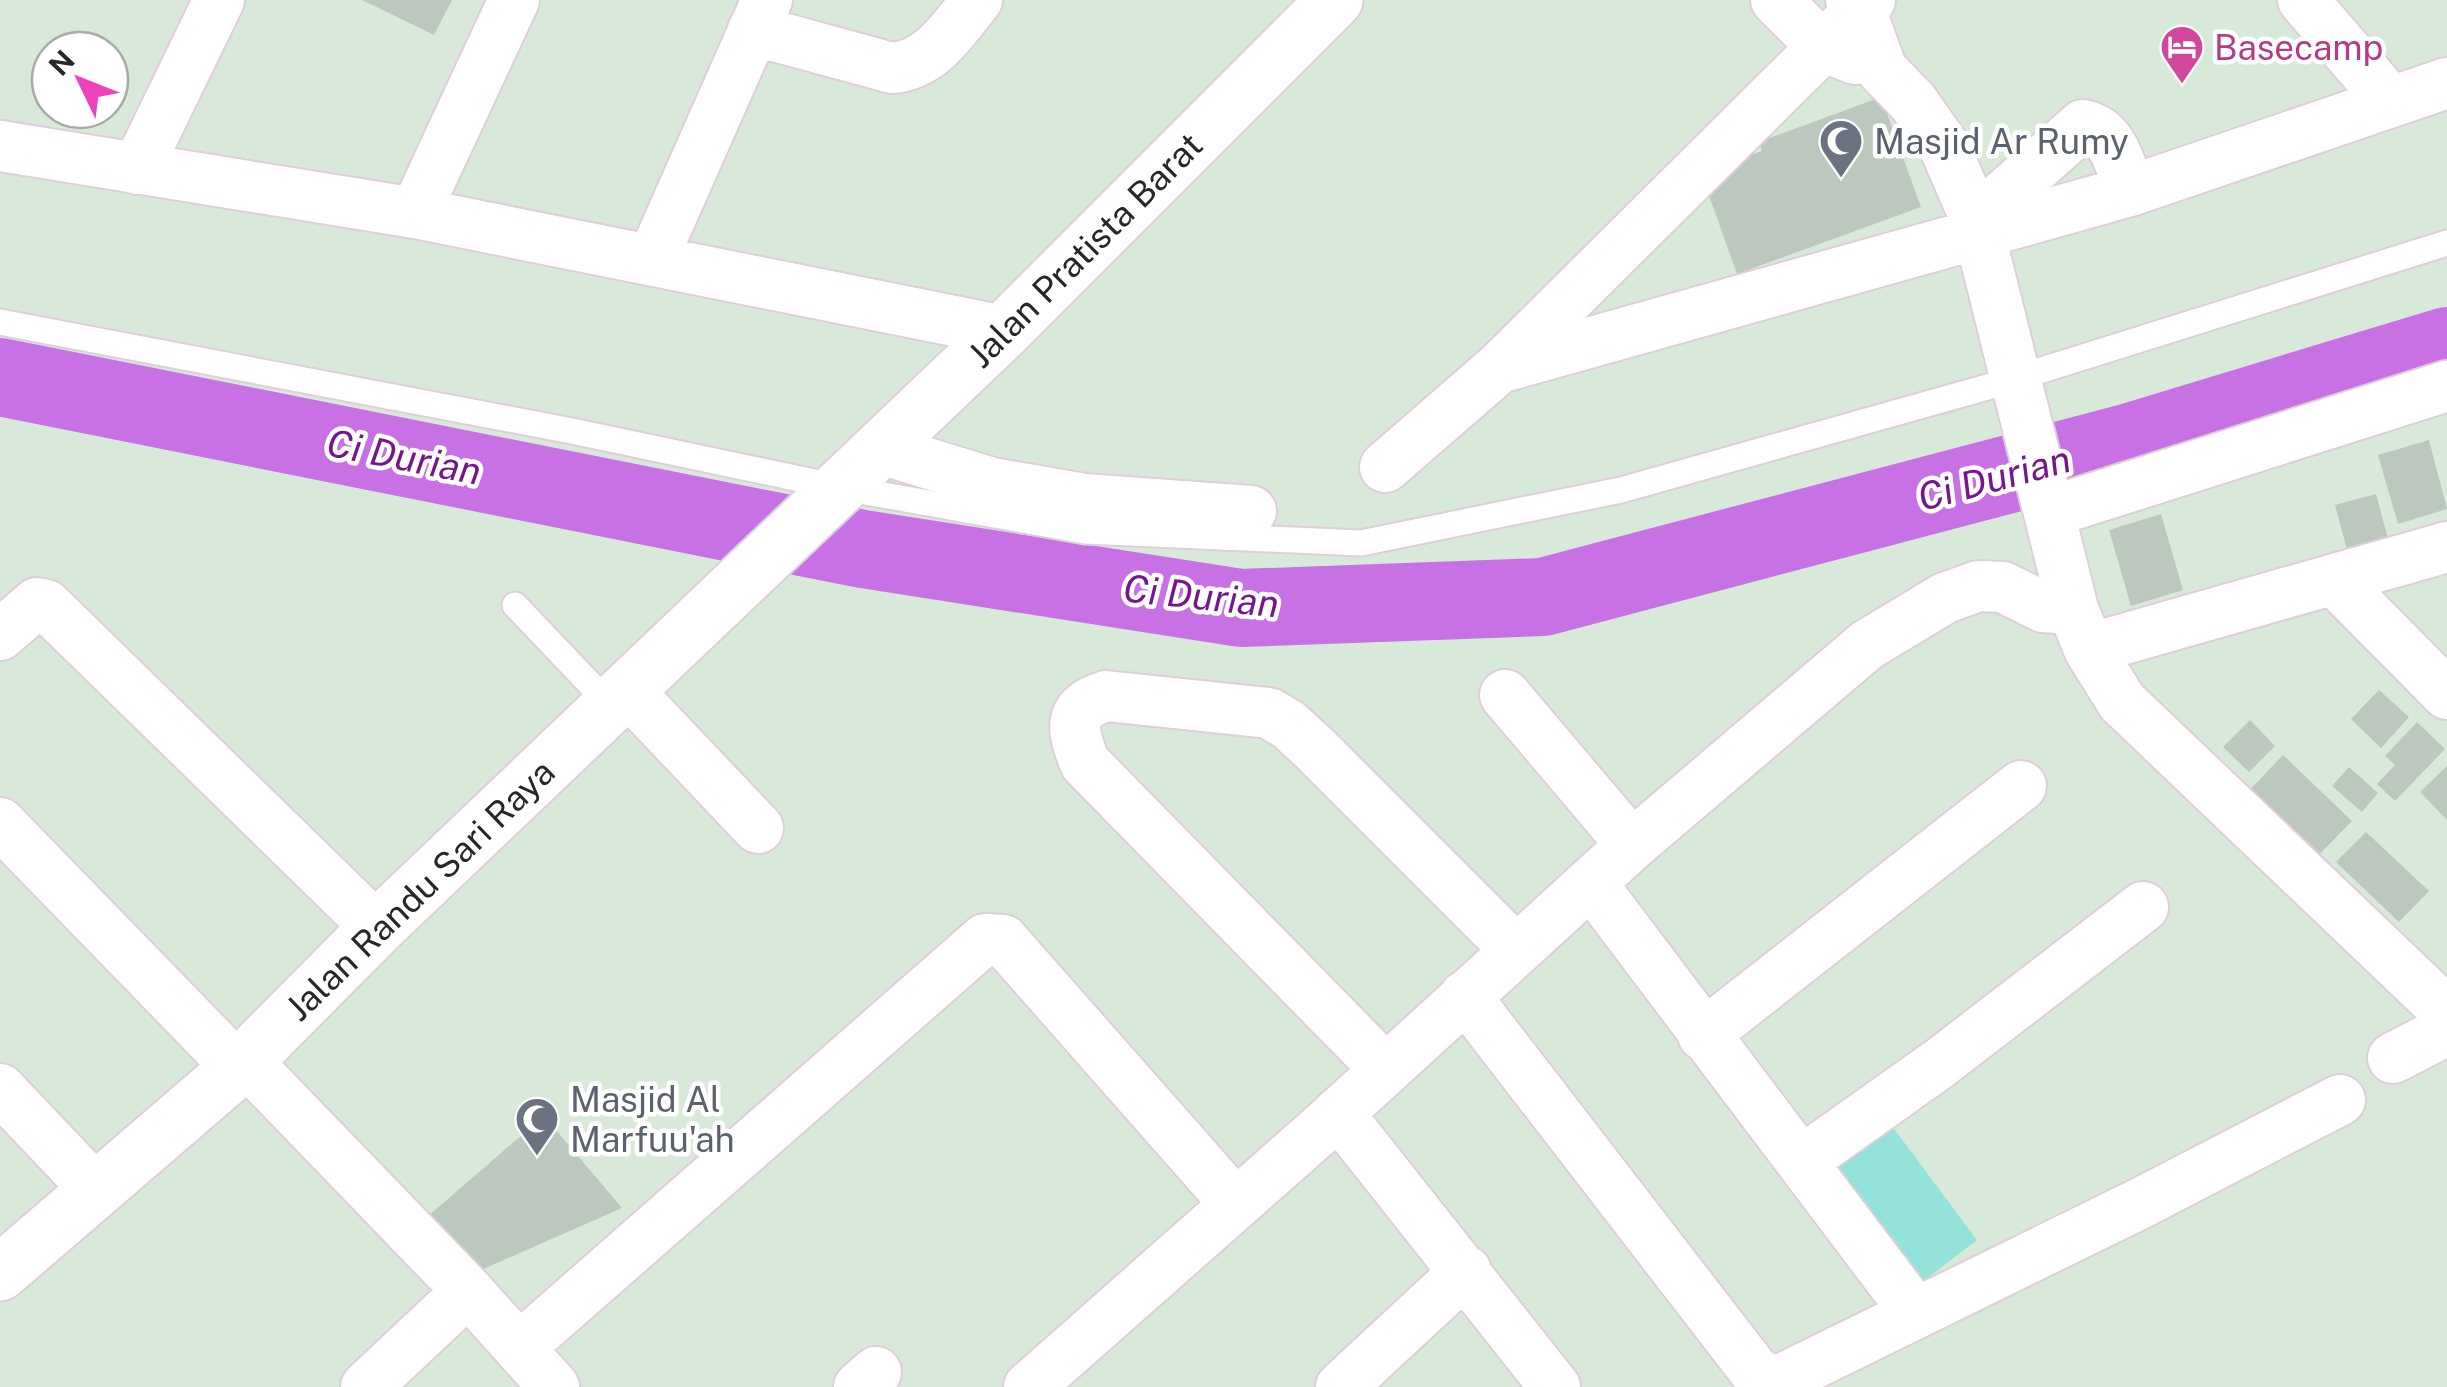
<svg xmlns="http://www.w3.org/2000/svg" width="2447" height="1387" viewBox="0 0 2447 1387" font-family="'Public Sans',sans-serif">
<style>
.pitch{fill:#94e3db}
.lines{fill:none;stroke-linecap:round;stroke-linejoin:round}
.river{stroke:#c771e5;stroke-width:78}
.building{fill:#bcc7bd}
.service-casing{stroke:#dfceda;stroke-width:29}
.minor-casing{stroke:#dfceda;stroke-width:54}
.tertiary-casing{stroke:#dfceda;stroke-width:59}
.service{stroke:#fff;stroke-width:25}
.minor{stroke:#fff;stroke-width:50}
.tertiary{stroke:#fff;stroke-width:55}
.labels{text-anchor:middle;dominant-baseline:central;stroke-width:9;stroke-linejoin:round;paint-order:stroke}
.hotel-label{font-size:35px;fill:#b23c85;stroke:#fff;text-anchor:start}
.worship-label{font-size:35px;fill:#5b616d;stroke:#fff;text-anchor:start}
.street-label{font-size:35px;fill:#272727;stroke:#fff}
.water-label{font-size:38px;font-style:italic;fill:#76168c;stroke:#fff}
</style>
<rect width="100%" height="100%" fill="#d9e9d9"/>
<path class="pitch" d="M1886,1118L1977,1240L1921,1283L1830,1161Z"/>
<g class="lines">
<path class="river" d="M0,377L863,549L1241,608L1543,597L2127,443L2447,346"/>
</g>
<path class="building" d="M362,0H452L434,35Z
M1881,97L1921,207L1737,274L1701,173L1762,151L1759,142Z
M2429,440L2447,509L2398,524L2378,455Z
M2376,494L2390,546L2349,557L2335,505Z
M2161,514L2183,590L2131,606L2109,530Z
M2379,690L2409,717L2381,748L2351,719Z
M2250,720L2275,746L2249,772L2223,747Z
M2417,722L2445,749L2395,801L2377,784L2395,765L2385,756Z
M2283,755L2352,821L2311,863L2243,797Z
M2447,766V820L2420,792Z
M2349,767L2378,793L2362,812L2332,786Z
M2366,832L2429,891L2399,922L2336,862Z
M544,1116L622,1208L479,1271L427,1217Z"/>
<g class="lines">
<defs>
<path id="service" d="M0,322L572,431L838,487L1085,531L1361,543L1621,490L1991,386L2447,243
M515,605L611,706"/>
<path id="minor" d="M1776,0L1822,46L1855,59
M1851,0L1860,9L1882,70L1913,102L1944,146L1976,220L2073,609L2089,649L2122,702L2447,1012
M2303,0L2390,101
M753,30L892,68C932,65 954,28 977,0
M0,146L415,213L1004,331
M137,169L219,0
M415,213L514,0
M1976,220L2083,125C2114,131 2120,165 2130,191
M652,260L767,0
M1499,368L2130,191L2447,83
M881,449L992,483L1084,499L1251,511
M1385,467L1499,368L1870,0
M2050,512L2447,386
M2335,581L2447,694
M0,635L37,603L46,605L377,928
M2089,649L2447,547
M628,691L758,828
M1505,695L1632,845
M0,823L238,1068
M1591,883L1914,1311
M1465,996L1756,1373L1776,1382L2141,1203L2340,1100
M1703,1035L2021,786
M2393,1058L2447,1030
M245,1060L468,1291L554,1387
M1386,1070L1085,763C1072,731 1066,708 1106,696L1269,713L1289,725L1315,749L1516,950
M0,1089L96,1190
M1338,1113L1555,1387
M1802,1161L1940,1063L2143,907
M520,1347L985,939L1003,940L1218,1184
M366,1387L468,1291
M859,1387L876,1372
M1029,1387L1320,1130L1632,845L1867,645L1945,598L1978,586L2003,587L2043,607L2073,609
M1341,1387L1466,1271"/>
<path id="tertiary" d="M0,1273L238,1068L377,928L1004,331L1335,0"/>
</defs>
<use href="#service" class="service-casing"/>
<use href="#minor" class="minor-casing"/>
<use href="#tertiary" class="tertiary-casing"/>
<use href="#service" class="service"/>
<use href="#minor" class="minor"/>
<use href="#tertiary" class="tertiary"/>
</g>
<defs>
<symbol id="hotel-pin" viewBox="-11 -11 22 30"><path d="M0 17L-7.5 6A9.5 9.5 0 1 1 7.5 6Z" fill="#d1479c" stroke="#fff"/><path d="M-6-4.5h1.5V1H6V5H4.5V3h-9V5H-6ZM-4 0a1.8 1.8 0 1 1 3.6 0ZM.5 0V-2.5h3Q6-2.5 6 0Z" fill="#fff"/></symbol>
<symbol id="mosque-pin" viewBox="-11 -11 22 30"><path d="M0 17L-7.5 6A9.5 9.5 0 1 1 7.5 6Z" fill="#6b7280" stroke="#fff"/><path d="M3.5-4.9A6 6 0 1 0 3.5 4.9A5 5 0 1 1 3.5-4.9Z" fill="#fff"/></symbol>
</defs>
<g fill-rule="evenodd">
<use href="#hotel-pin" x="2157" y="22" width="50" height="68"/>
<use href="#mosque-pin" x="1816" y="116" width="50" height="68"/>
<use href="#mosque-pin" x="512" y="1094" width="50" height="68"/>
</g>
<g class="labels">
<g class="hotel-label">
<text x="2214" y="47">Basecamp</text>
</g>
<g class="worship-label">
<text x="1874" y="141">Masjid Ar Rumy</text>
<text x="570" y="1099">Masjid Al<tspan x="570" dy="40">Marfuu'ah</tspan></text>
</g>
<g class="street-label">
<text transform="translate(1085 250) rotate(-45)">Jalan Pratista Barat</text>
<text transform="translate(420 890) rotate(-44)">Jalan Randu Sari Raya</text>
</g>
<g class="water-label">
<text transform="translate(404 457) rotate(11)">Ci Durian</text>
<text transform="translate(1994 478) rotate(-15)">Ci Durian</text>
<text transform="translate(1201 596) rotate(6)">Ci Durian</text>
</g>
</g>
<g transform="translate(80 80) rotate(313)"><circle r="48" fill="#ffffff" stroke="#a9a9a9" stroke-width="2.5"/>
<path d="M0-8L18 38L0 25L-18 38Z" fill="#ed42bc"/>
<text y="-15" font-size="28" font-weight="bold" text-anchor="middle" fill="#272727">N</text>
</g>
</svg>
